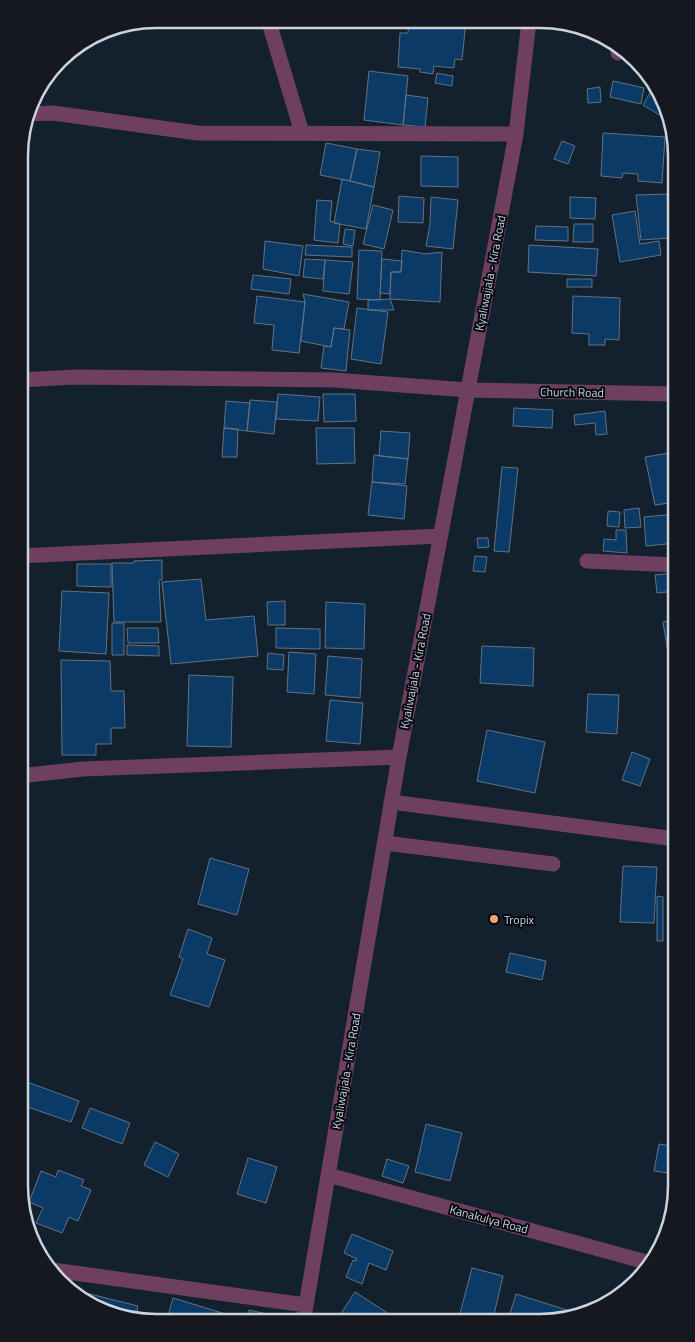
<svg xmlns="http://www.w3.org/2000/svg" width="695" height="1342" viewBox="0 0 695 1342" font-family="'Titillium Web',sans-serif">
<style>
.building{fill:#0b3a67;stroke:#627283}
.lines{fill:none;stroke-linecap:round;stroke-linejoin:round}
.minor{stroke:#6e3f5f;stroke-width:15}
.poi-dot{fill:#efa377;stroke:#05090f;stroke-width:2}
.labels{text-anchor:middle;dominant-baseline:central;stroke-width:4;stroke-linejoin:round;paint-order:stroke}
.street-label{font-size:12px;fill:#cbd3dd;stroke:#05090f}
.poi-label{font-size:12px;fill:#cbd3dd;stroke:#05090f;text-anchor:start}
.rim{fill:none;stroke:#cbd3dd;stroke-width:2.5}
</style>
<rect width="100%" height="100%" fill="#13202e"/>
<path class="building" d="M409,20L466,21L462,60L455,59L454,68L434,66L433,74L420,72V69L398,67L400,33H408Z
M369,71L408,76L403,125L364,120Z
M437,73L453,76L452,86L435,83Z
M613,81L644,88L641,104L610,97Z
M600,87L601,102L588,103L587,89Z
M652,89L667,109L663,117L643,105Z
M406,95L428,98L425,127L403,125Z
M603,133L665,137L662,183L638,181V174L623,173L622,178L601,176Z
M669,136H673L676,152L667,151Z
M562,141L575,146L568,164L554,159Z
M326,143L357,149L350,181L320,175Z
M357,149L380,152L374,187L350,181Z
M421,156L458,157V187L421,186Z
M670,160H676V176H670Z
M342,179L374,187L366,229L334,223Z
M667,194L670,238L641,240L636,195Z
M399,196L424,198L423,223L398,222Z
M431,197L458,200L453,249L426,246L430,224Z
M570,197L596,198L595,219L570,218Z
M317,200L332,201L330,221L340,224L338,243L314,240Z
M373,205L393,210L384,249L363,244Z
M635,211L640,244L659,241L661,255L620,262L612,215Z
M574,224H593V242H573Z
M536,226L568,227V241L535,240Z
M345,229L355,230L353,246L343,244Z
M265,241L303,246L299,276L263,269Z
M306,245L352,247V257L305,255Z
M529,245L598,249L596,276L528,272Z
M359,250L382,251L380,300L357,299Z
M402,250L426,254L442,252L440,302L390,299L391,272H401Z
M305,259L325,260L323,279L303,277Z
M382,259L402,261L401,272H391L390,294L380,293Z
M325,260L353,262L349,294L323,291Z
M253,275L291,279L289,294L251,289Z
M567,279H592V287H567Z
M303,294L349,302L344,329L334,328L331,347L301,341L305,302Z
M257,296L305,302L299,353L272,350L274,325L254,323Z
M573,296L620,298L619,340L605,339V345H589V334L572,333Z
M390,299L394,310H368V300Z
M675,305H676V340Z
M357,308L388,312L381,364L351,359Z
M334,328L350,330L346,371L321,368L324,346L331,347Z
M278,394L320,397L318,421L276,419Z
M323,394H355L356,421L324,422Z
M250,400L277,402L274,434L247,431Z
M226,401L250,403L247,431L224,428Z
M514,408L553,410L552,428L513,426Z
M605,411L607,434L596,435L595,423L575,425L574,415Z
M224,428L238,429L237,457H222Z
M316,428H354L355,463L317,464Z
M381,431L410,433L408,459L379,456Z
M676,452V502L655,505L645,457Z
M374,455L408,459L405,484L372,482Z
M502,467L518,468L509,552L494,551Z
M372,482L407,486L404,519L368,515Z
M639,508L641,527L625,528L624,510Z
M608,511L620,512L619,527L607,526Z
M676,514V543L646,546L644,517Z
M616,530H626L627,553L603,551L604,539L616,540Z
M477,538H488L489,547L478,548Z
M475,556L487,557L485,572L473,571Z
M162,560V580H159L161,622H114L112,563H134V561Z
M77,564H111V587L77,586Z
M676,573V591L657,593L655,575Z
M201,579L206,620L254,616L258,656L171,664L162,582Z
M62,591L109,593L106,654L59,651Z
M285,601V625H268L267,602Z
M326,602L365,604L364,649L325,648Z
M676,620V658L669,659L663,622Z
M112,623H124V655H112Z
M127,628H158L159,643H128Z
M276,628L320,629V649L276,648Z
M127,645L159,646V656L127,655Z
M482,646L534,648L533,686L480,683Z
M289,652L316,654L314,694L287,692Z
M268,653L284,655L283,670L267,669Z
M328,656L362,659L360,698L325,695Z
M61,660L110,661L111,691H124L125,728H111V744H96V755H62Z
M189,675L233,677L231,747L187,746Z
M588,694L619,695L617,734L586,732Z
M330,700L363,703L360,744L326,741Z
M487,730L545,742L535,793L477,781Z
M632,752L650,759L640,786L622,780Z
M210,858L249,869L237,915L198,904Z
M623,866L657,867L654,923L620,922Z
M657,896L663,897V941H657Z
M188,929L212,938L207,954L225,960L209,1007L170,995L183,959L179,957Z
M510,953L546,961L542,980L506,972Z
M19,1079L79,1101L71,1122L19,1104Z
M90,1108L130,1123L122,1144L82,1128Z
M426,1124L462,1133L450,1181L415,1172Z
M155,1142L179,1154L168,1177L144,1165Z
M659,1144L676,1147V1174L654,1171Z
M248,1158L277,1167L266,1203L237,1194Z
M387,1159L409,1166L403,1183L382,1176Z
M58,1170L84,1180L81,1186L91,1190L78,1221L69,1217L62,1233L36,1223L43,1208L29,1202L41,1171L56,1177Z
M352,1234L393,1251L386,1270L369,1263L362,1284L346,1277L353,1260L356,1261L357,1259L344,1253Z
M472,1268L503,1276L492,1323H466L458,1321Z
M82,1292L138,1306L135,1321L81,1296Z
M355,1292L400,1321L399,1323H351L340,1315Z
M516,1294L570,1311L567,1319L540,1323H507Z
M173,1298L239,1318L238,1322H166Z
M249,1310L267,1314L265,1322H246Z"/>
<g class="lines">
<path class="minor" d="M268,19L302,133
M618,53L619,47
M27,114L53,113L197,133L516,134
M20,380L75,377L334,380L468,390L676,394
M19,556L440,536
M587,561L676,565
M19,776L83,769L399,757
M391,802L676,839
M385,843L553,864
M328,1175L650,1263
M53,1270L306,1305
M303,1323L399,757L516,134L529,21"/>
</g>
<circle class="poi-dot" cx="494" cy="919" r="5"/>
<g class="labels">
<g class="street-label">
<text transform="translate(490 273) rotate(-79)">Kyaliwajjala - Kira Road</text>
<text transform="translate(572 392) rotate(1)">Church Road</text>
<text transform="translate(415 671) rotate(-79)">Kyaliwajjala - Kira Road</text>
<text transform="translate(346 1071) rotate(-80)">Kyaliwajjala - Kira Road</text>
<text transform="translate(489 1219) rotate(15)">Kanakulya Road</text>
</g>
<g class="poi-label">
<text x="504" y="919">Tropix</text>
</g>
</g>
<path d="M0 0H695V1342H0ZM156 28H540A128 128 0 0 1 668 156V1186A128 128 0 0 1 540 1314H156A128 128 0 0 1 28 1186V156A128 128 0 0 1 156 28Z" fill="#15191f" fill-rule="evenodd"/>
<path class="rim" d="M156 28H540A128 128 0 0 1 668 156V1186A128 128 0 0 1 540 1314H156A128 128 0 0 1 28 1186V156A128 128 0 0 1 156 28Z"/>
</svg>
